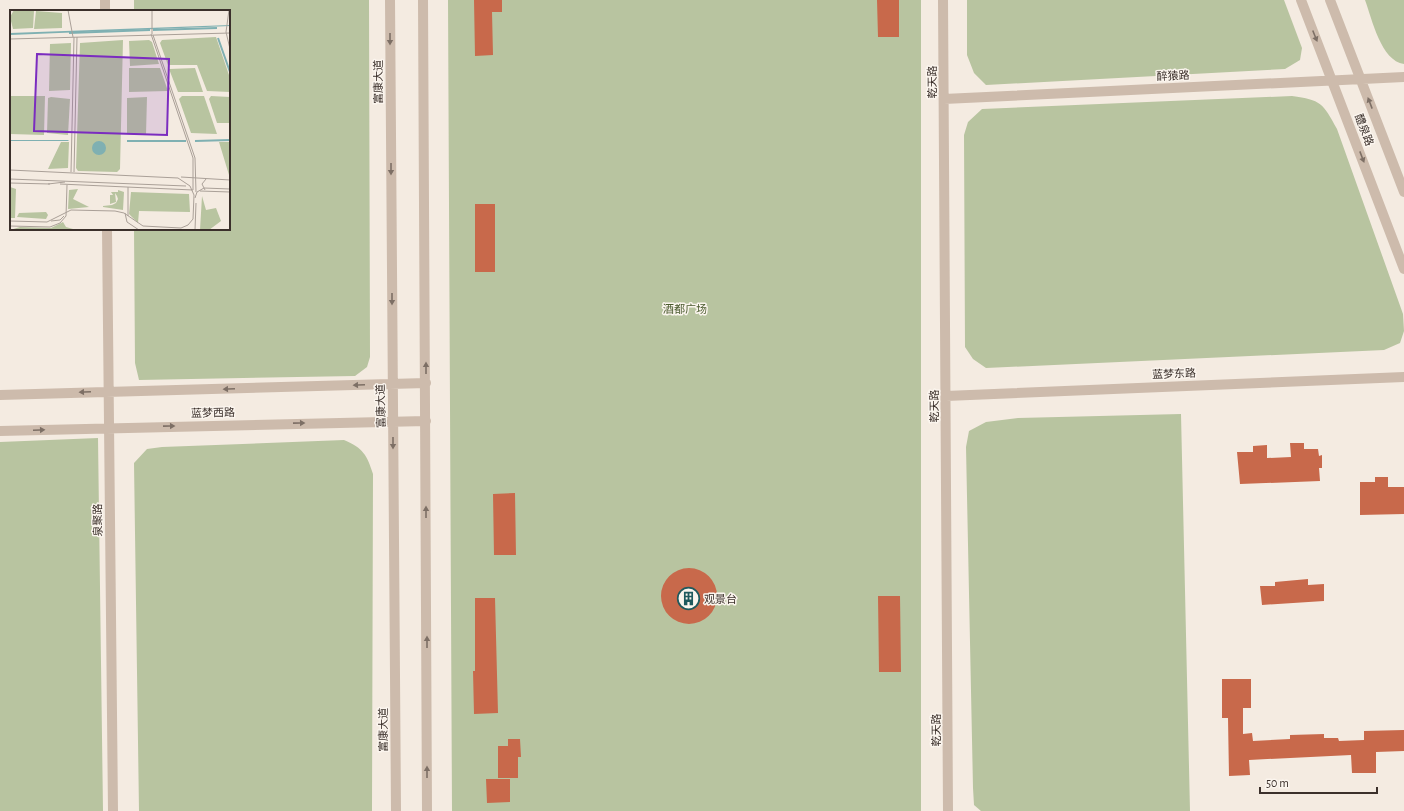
<svg xmlns="http://www.w3.org/2000/svg" width="1404" height="811" viewBox="0 0 1404 811" font-family="'Alegreya Sans','Noto Sans SC',sans-serif">
<style>
.green{fill:#b8c4a0}
.building{fill:#c8694b}
.lines{fill:none;stroke-linecap:round;stroke-linejoin:round}
.minor{stroke:#cdbbac;stroke-width:10}
.oneway{fill:#7d6f65}
.labels{text-anchor:middle;dominant-baseline:central;stroke-width:3;stroke-linejoin:round;paint-order:stroke}
.street-label{font-size:11px;fill:#3b302b;stroke:#fbf5ee}
.park-label{font-size:11px;fill:#4a5a2e;stroke:#fbf5ee}
.poi-label{font-size:11px;fill:#3b302b;stroke:#fbf5ee;text-anchor:start}
.inset-river{fill:none;stroke:#7fb0b2;stroke-width:2}
.inset-road{fill:none;stroke:#aaa098;stroke-width:1}
.view{fill:#7b2cbf;fill-opacity:0.15;stroke:#7b2cbf;stroke-width:2}
.inset-edge{fill:none;stroke:#3b302b;stroke-width:2}
</style>
<rect width="100%" height="100%" fill="#f4ebe1"/>
<path class="green" d="M134,0H369L370,357L367,367L355,376L139,380L135,363L134,229H229V11H134Z
M448,0H921V811H452Z
M967,0H1284L1302,48L1300,60L1285,69L986,85L974,73L967,55Z
M1365,0H1404V64C1381,61 1372,19 1365,0Z
M1292,96C1321,100 1323,103 1337,129L1403,314L1404,331L1400,343L1384,350L986,368L973,359L965,347L964,135L968,122L982,109Z
M1181,414L1190,811H981L974,805L973,788L966,447L969,431L986,422L1018,418Z
M98,438L103,811H0V442Z
M344,440C363,448 367,455 373,474L372,811H139L134,463L147,449L162,447Z"/>
<path class="building" d="M474,0H502V12H492L493,55L475,56Z
M877,0H899V37H878Z
M475,204H495V272H475Z
M1290,443H1304V449H1318L1319,456L1322,455V468H1319L1320,481L1240,484L1237,452H1253V446L1267,445V458L1291,457Z
M1375,477H1388V487H1404V514L1360,515V482H1375Z
M515,493L516,555H494L493,494Z
M661 596a28 28 0 1 1 56 0a28 28 0 1 1-56 0Z
M1308,579V585L1324,584V601L1262,605L1260,586H1275V582Z
M878,596H900L901,672H879Z
M475,598H495L498,713L474,714L473,671H475Z
M1222,679H1251V708H1243V734L1252,733L1253,741L1290,739V735L1324,734V738H1338L1339,741L1364,740V731L1404,730V751L1376,752V773H1352L1351,755L1249,760L1250,775L1229,776L1228,718H1222Z
M508,739H520L521,757H518V778H498V746H508Z
M486,779H510V802L487,803Z"/>
<g class="lines">
<path class="minor" d="M105,0V11
M390,0L396,811
M423,0L427,811
M943,0L948,811
M1301,0L1404,269
M1330,0L1404,192
M944,99L1404,77
M107,229L113,811
M0,395L426,383
M946,396L1404,377
M0,431L426,421"/>
</g>
<defs><path id="oneway-solid" d="M-6-.8H1V-3.2L6.5 0L1 3.2V.8H-6Z"/></defs>
<g class="oneway">
<use href="#oneway-solid" transform="translate(1315 36) rotate(68)"/>
<use href="#oneway-solid" transform="translate(390 39) rotate(90)"/>
<use href="#oneway-solid" transform="translate(1370 103) rotate(-111)"/>
<use href="#oneway-solid" transform="translate(1362 157) rotate(69)"/>
<use href="#oneway-solid" transform="translate(391 169) rotate(90)"/>
<use href="#oneway-solid" transform="translate(392 299) rotate(90)"/>
<use href="#oneway-solid" transform="translate(426 368) rotate(-90)"/>
<use href="#oneway-solid" transform="translate(359 385) rotate(178)"/>
<use href="#oneway-solid" transform="translate(229 389) rotate(178)"/>
<use href="#oneway-solid" transform="translate(85 392) rotate(178)"/>
<use href="#oneway-solid" transform="translate(299 423) rotate(-1)"/>
<use href="#oneway-solid" transform="translate(169 426) rotate(-1)"/>
<use href="#oneway-solid" transform="translate(39 430) rotate(-2)"/>
<use href="#oneway-solid" transform="translate(393 443) rotate(90)"/>
<use href="#oneway-solid" transform="translate(426 512) rotate(-90)"/>
<use href="#oneway-solid" transform="translate(427 642) rotate(-90)"/>
<use href="#oneway-solid" transform="translate(427 772) rotate(-90)"/>
</g>
<defs>
<symbol id="building-ring" viewBox="-11 -11 22 22"><circle r="9.5" fill="#fbf5ee" stroke="#1f5a5e" stroke-width="1.5"/><path d="M-4-6H4V6H1V3H-1V6H-4ZM-2.5-4.3h1.7v1.8h-1.7ZM.8-4.3h1.7v1.8H.8ZM-2.5-1h1.7V.8h-1.7ZM.8-1h1.7V.8H.8Z" fill="#1f5a5e"/></symbol>
</defs>
<g fill-rule="evenodd">
<use href="#building-ring" x="676" y="586" width="25" height="25"/>
</g>
<g class="labels">
<g class="street-label">
<text transform="translate(1173 76) rotate(-3)">醉猿路</text>
<text transform="translate(378 82) rotate(-90)">富康大道</text>
<text transform="translate(932 82) rotate(-90)">乾天路</text>
<text transform="translate(1364 130) rotate(69)">醴泉路</text>
<text transform="translate(1174 374) rotate(-2)">蓝梦东路</text>
<text transform="translate(381 406) rotate(-91)">富康大道</text>
<text transform="translate(934 406) rotate(-90)">乾天路</text>
<text transform="translate(213 413) rotate(-1)">蓝梦西路</text>
<text transform="translate(98 520) rotate(-91)">泉聚路</text>
<text transform="translate(383 730) rotate(-90)">富康大道</text>
<text transform="translate(936 730) rotate(-90)">乾天路</text>
</g>
<g class="park-label">
<text x="685" y="309">酒都广场</text>
</g>
<g class="poi-label">
<text x="704" y="599">观景台</text>
</g>
</g>
<g transform="translate(10 10)">
<rect width="220" height="220" fill="#f4ebe1"/>
<path d="M4,0L24,1L23,18L3,19L0,7ZM26,1L52,3V18L24,19ZM206,27L220,68V82L197,81L187,55H158L150,33L152,30ZM113,30L110,159L107,162L68,161L66,158L70,33ZM139,30L142,32L149,54L120,56L119,31ZM61,33L60,80L39,81L40,34ZM119,58H150L158,81L119,82ZM185,58L193,82H168L159,59ZM0,86H35L34,125L0,124ZM172,86H194L207,124L181,123L169,89ZM201,86L220,87V113H207L199,89ZM41,87L60,89L58,125L37,123L38,88ZM137,87L136,125L117,124V88ZM51,132H59L58,158L38,159ZM209,132H220V165H219ZM0,177L6,179L5,208H0ZM68,179L63,189L79,197L58,199L59,180ZM108,180L114,182L113,200L93,197V196L102,195L106,193L108,189L107,186L105,183L106,192L100,194V185H103L101,182H108ZM121,182L179,184L180,202L129,201L128,213L119,204ZM192,186L196,200L206,198L211,211L199,220H190ZM36,202L38,205L36,209L7,207L9,203ZM53,212L56,217L63,219L0,220L10,217L41,218Z" fill="#b8c4a0"/>
<path d="M220,15V16L0,25V23ZM0,130H58L59,131H0ZM82 138a7 7 0 1 1 14 0a7 7 0 1 1-14 0Z" fill="#7fb0b2"/>
<path class="inset-river" d="M143,20L207,18M59,23L140,20M208,28L220,62M117,131H176M185,131L220,130"/>
<path class="inset-road" d="M58,0L63,27M216,22L219,0M216,22L220,39M141,24L183,148V180M142,24V0M143,25L185,148L186,182M0,29L220,23M0,160L168,168L180,176L184,185L183,209L178,215L171,218L133,216L114,203L105,201L61,200L37,212L0,211M61,162L64,27M64,162L67,27M171,167L220,170M0,169L176,176M0,173L40,174M38,174L55,172M50,174L183,180M195,180L192,174L196,169M190,181L220,182M185,188L187,182L194,178L220,179M115,203L117,212L129,220M118,206V177M41,211L50,210L54,206M0,216L40,217L50,213L56,206L57,175M185,220L186,193"/>
<path class="view" d="M27,44L159,49L157,125L24,121Z"/>
<rect width="220" height="220" class="inset-edge"/>
</g>
<path d="M1260 787v6h117v-6" fill="none" stroke="#3b302b" stroke-width="2"/>
<text x="1266" y="787" font-size="12" fill="#3b302b" stroke="#fbf5ee" stroke-width="3" paint-order="stroke">50 m</text>
</svg>
